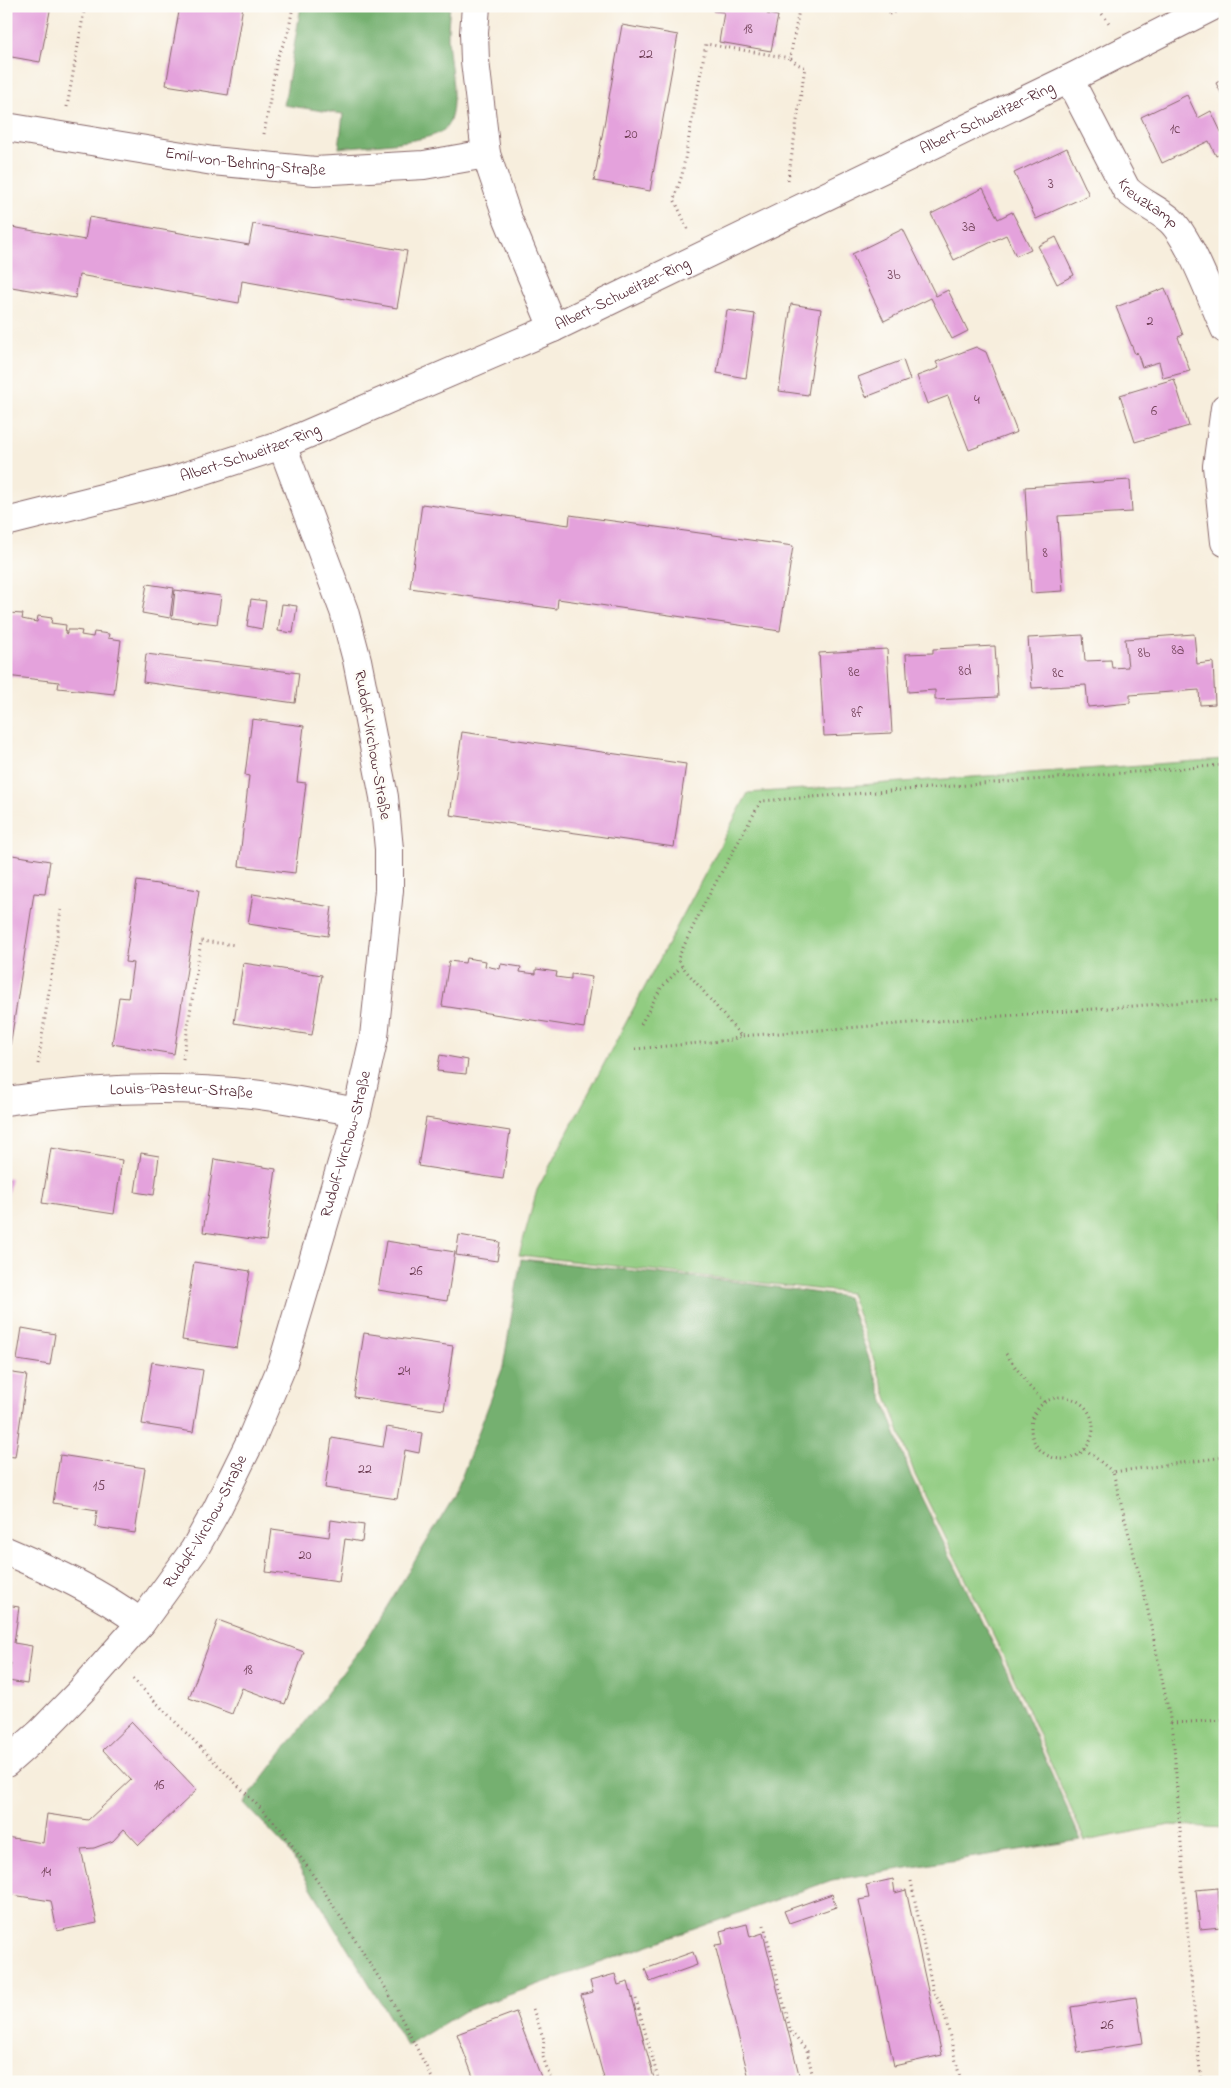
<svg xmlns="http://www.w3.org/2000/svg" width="1231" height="2088" viewBox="0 0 1231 2088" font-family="'Indie Flower',sans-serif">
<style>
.green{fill:#91cc81;stroke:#6e7656}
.forest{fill:#74b06f;stroke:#5f684d}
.building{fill:#e4a2dc}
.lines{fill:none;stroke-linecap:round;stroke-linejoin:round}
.minor-casing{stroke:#876769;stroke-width:30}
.path{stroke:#876769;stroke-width:3;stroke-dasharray:1 4;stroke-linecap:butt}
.minor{stroke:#fff;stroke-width:28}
.labels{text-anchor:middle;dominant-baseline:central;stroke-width:5;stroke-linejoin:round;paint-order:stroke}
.number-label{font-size:14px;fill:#704057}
.street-label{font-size:16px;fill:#4a1f2b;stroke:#fdfcf7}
</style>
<rect width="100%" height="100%" fill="#fdfcf7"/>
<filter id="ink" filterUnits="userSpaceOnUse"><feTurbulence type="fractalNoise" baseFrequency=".02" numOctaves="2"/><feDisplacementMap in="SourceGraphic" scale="10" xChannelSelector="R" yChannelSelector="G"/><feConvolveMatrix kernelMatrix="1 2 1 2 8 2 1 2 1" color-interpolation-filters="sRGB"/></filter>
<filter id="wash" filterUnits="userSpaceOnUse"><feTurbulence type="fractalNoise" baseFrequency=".0096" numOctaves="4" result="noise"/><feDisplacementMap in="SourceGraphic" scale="20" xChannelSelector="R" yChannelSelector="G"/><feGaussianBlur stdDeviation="1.12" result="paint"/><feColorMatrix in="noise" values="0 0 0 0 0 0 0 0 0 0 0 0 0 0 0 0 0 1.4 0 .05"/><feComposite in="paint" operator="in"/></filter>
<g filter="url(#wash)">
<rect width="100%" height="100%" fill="#f7eedd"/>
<path class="green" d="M1225,759V1828L1169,1825L1085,1841L1011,1672L915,1475L850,1293L519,1255L537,1190L748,793Z"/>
<path class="forest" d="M301,6H450C449,15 448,24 448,33C447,56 464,119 441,132C422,143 363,145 339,148L343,114L284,105Z
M521,1259L731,1281L847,1297L911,1476L1008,1674L1081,1840L832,1880L464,2011L407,2046L287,1848L244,1803L364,1644L454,1497L503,1367Z"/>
<g id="blocks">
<path class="building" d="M6,6H51L40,62L6,56Z
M180,6H243L228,95L166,85Z
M713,6H769L767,14L778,16L771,51L719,42L724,12L713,11Z
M622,25L678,35L650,191L594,181Z
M1225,78V101L1216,83Z
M1187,95L1198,118L1211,111L1225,140V152L1216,156L1209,141L1162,163L1141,117Z
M1067,148L1089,195L1036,219L1014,173Z
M983,188L998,219L1012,212L1031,249L1016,256L1006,235L954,260L931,214Z
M89,217L249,245L253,224L407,251L397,308L242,281L239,303L79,275L75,298L6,286V226L85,240Z
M903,229L936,296L948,290L968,331L952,339L931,298L884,321L852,254Z
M1056,237L1074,275L1057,284L1038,246Z
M1165,288L1183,335L1178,337L1190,371L1163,378L1159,362L1142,367L1137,352L1135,354L1116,307Z
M791,304L821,309L808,395L779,391Z
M727,310L755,314L746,378L717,373Z
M976,347L986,352L1017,432L969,450L948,396L927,404L917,376L939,368L936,362Z
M903,360L910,380L866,397L858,377Z
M1174,379L1189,426L1135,442L1120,395Z
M1130,480L1132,512L1058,516L1063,591L1031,593L1025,487Z
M422,504L569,525L570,515L793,546L780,631L558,599L557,609L410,588Z
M147,584L174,588L170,618L142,613Z
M175,590L221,596L217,624L172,618Z
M251,599L266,601L262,629L247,626Z
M282,604L297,606L293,633L278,631Z
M8,613L23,614L22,619L37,622L38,616L52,618L51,623L66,625L65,633L67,634V630H75L82,631L81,635L93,637L94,632L109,634L108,638L121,640L114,694L58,688L59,682L6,676V617L8,618Z
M1194,634L1197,664L1213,662L1215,704L1200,705L1199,690L1130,695V703L1088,707L1086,685L1032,688L1028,638L1083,635L1085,661L1111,660L1112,668L1128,667L1125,639Z
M995,646L998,697L935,700V690L908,692L906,654L933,653V649Z
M887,649L892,733L824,736L819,653Z
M146,654L299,673L295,703L143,682Z
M252,719L304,726L297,782L306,783L295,873L239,866L249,776L245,775Z
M462,732L686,764L674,847L450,815Z
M6,854L50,861L45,894L34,893L10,1047H6Z
M137,881L199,890L174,1054L112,1044L119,997L128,998L133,963L125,962Z
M253,894L332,907L328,936L248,924Z
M466,958L486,961L485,966L500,969L501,964L521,967L520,972L536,974V969L557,972L556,977L563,978L571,979V974L592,977L584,1028L442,1006L449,961L465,963Z
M243,963L322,975L312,1035L234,1023Z
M440,1055L468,1060L466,1074L437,1071Z
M426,1118L510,1131L503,1179L418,1166Z
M51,1148L122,1160L114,1214L42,1203Z
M141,1153L159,1156L154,1195L135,1192Z
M214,1159L276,1169L266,1241L203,1232Z
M6,1177L11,1178L7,1201L6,1200Z
M459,1235L500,1242L497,1261L456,1255Z
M386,1241L455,1252L447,1301L378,1290Z
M194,1262L250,1271L237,1348L182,1340Z
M22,1328L55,1334L50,1365L17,1360Z
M364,1333L453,1346L444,1410L354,1397Z
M152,1362L203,1370L193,1432L142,1424Z
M6,1372L27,1375L15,1457L6,1456Z
M387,1427L422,1433L419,1453L405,1450L397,1499L325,1488L332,1438L383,1447Z
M60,1455L145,1468L135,1533L95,1527L97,1510L53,1503Z
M331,1520L364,1525L362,1542L345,1539L339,1582L266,1572L272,1529L329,1537Z
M6,1605L19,1607L14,1643L32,1646L27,1684L8,1681L11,1663L6,1662Z
M218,1620L304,1652L285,1704L242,1688L232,1714L189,1698Z
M132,1722L197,1790L139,1845L124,1829L113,1841L94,1848L81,1849L97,1923L57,1931L51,1901L6,1894V1837L43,1843L47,1814L88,1820L131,1780L103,1750Z
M893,1879L895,1893L906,1890L942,2055L894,2066L859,1900L869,1898L866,1885Z
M1218,1888L1221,1927L1200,1929L1196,1890Z
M832,1894L836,1907L789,1923L784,1911Z
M747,1924L750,1937L763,1933L801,2082H750L715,1945L723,1944L720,1931Z
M693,1952L697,1965L650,1982L645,1969Z
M615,1974L618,1985L628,1982L655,2082H605L581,1995L593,1992L590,1981Z
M1136,1997L1143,2043L1078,2053L1071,2007Z
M516,2012L543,2082H475L457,2034Z"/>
</g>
</g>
<g filter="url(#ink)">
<use href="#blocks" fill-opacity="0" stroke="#876769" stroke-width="1"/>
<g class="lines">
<defs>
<g id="minor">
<path d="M476,6L474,33L475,61L486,154L508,219L553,328"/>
<path id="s1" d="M1069,79L1126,189C1139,202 1156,208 1170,220C1190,238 1213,302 1225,329"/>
<path id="s2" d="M6,127L213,161L315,171L424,165L486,154"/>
<path d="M1225,408L1217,466L1225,542"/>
<path id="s3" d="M6,522L174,480L282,445L553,328L1069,79L1213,6"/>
<path id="s4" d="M6,1101C87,1089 171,1085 252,1094C287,1098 322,1106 357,1112"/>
<path d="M6,1551C55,1572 98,1591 141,1623"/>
<path id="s5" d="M6,1763L41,1732L81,1691L141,1623L194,1550L217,1509L251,1440L282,1366L357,1112L374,1037L389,890V849L384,797L357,660L344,611L282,445"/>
</g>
</defs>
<use href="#minor" class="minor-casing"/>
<path class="path" d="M1096,6L1109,23
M889,14L909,6
M67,107L85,6
M264,134L277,58L288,34L293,6
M788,180L805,67L797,64L790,58
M688,229L674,199L682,175L706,44L790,58L799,10L792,9L793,6
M682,966L678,958L704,904L761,801L1225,765
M641,1024L661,988L682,966L741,1036L1225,999
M635,1049L731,1040L741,1036
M183,1059L201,941L236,945
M38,1064L61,910
M1006,1354L1030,1387L1045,1403
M1031 1428a31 31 0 1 1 62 0a31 31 0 1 1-62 0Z
M1085,1449L1113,1472
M133,1679L280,1828L322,1888L388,1992L434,2082
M1171,1723L1225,1720
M911,1881L933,1991L943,2008L961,2082
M764,1925L791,2032L807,2051L814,2082
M636,1999L659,2082
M533,2009L544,2040L543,2057L552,2082
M1201,2082L1190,1966L1173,1733L1147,1606L1113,1472L1225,1457"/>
<use href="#minor" class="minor"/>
</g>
</g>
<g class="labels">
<g class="number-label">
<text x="748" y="29">18</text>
<text x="646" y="54">22</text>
<text x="1175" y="129">1c</text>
<text x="631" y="134">20</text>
<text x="1051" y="184">3</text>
<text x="969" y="227">3a</text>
<text x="894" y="275">3b</text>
<text x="1150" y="321">2</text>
<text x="977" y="400">4</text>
<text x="1154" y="411">6</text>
<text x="1045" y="553">8</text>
<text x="1178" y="650">8a</text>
<text x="1144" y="653">8b</text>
<text x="965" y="671">8d</text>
<text x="854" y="672">8e</text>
<text x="1058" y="673">8c</text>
<text x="857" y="713">8f</text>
<text x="416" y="1271">26</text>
<text x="404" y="1371">24</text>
<text x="365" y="1469">22</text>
<text x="99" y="1486">15</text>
<text x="305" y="1555">20</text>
<text x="248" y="1670">18</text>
<text x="159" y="1785">16</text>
<text x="46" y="1872">14</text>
<text x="1107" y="2025">26</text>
</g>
<g class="street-label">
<text stroke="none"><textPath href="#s3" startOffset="1064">Albert-Schweitzer-Ring</textPath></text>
<text stroke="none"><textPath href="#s2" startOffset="242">Emil-von-Behring-Straße</textPath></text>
<text stroke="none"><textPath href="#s1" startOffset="150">Kreuzkamp</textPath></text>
<text stroke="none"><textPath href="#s3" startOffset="659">Albert-Schweitzer-Ring</textPath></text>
<text stroke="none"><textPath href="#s3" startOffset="254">Albert-Schweitzer-Ring</textPath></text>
<text transform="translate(372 745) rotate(80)">Rudolf-Virchow-Straße</text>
<text stroke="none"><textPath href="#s4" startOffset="176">Louis-Pasteur-Straße</textPath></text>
<text stroke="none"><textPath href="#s5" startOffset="720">Rudolf-Virchow-Straße</textPath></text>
<text stroke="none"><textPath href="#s5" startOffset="315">Rudolf-Virchow-Straße</textPath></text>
</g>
</g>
<rect width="1231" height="2088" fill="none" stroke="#fdfcf7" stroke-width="25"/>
</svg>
